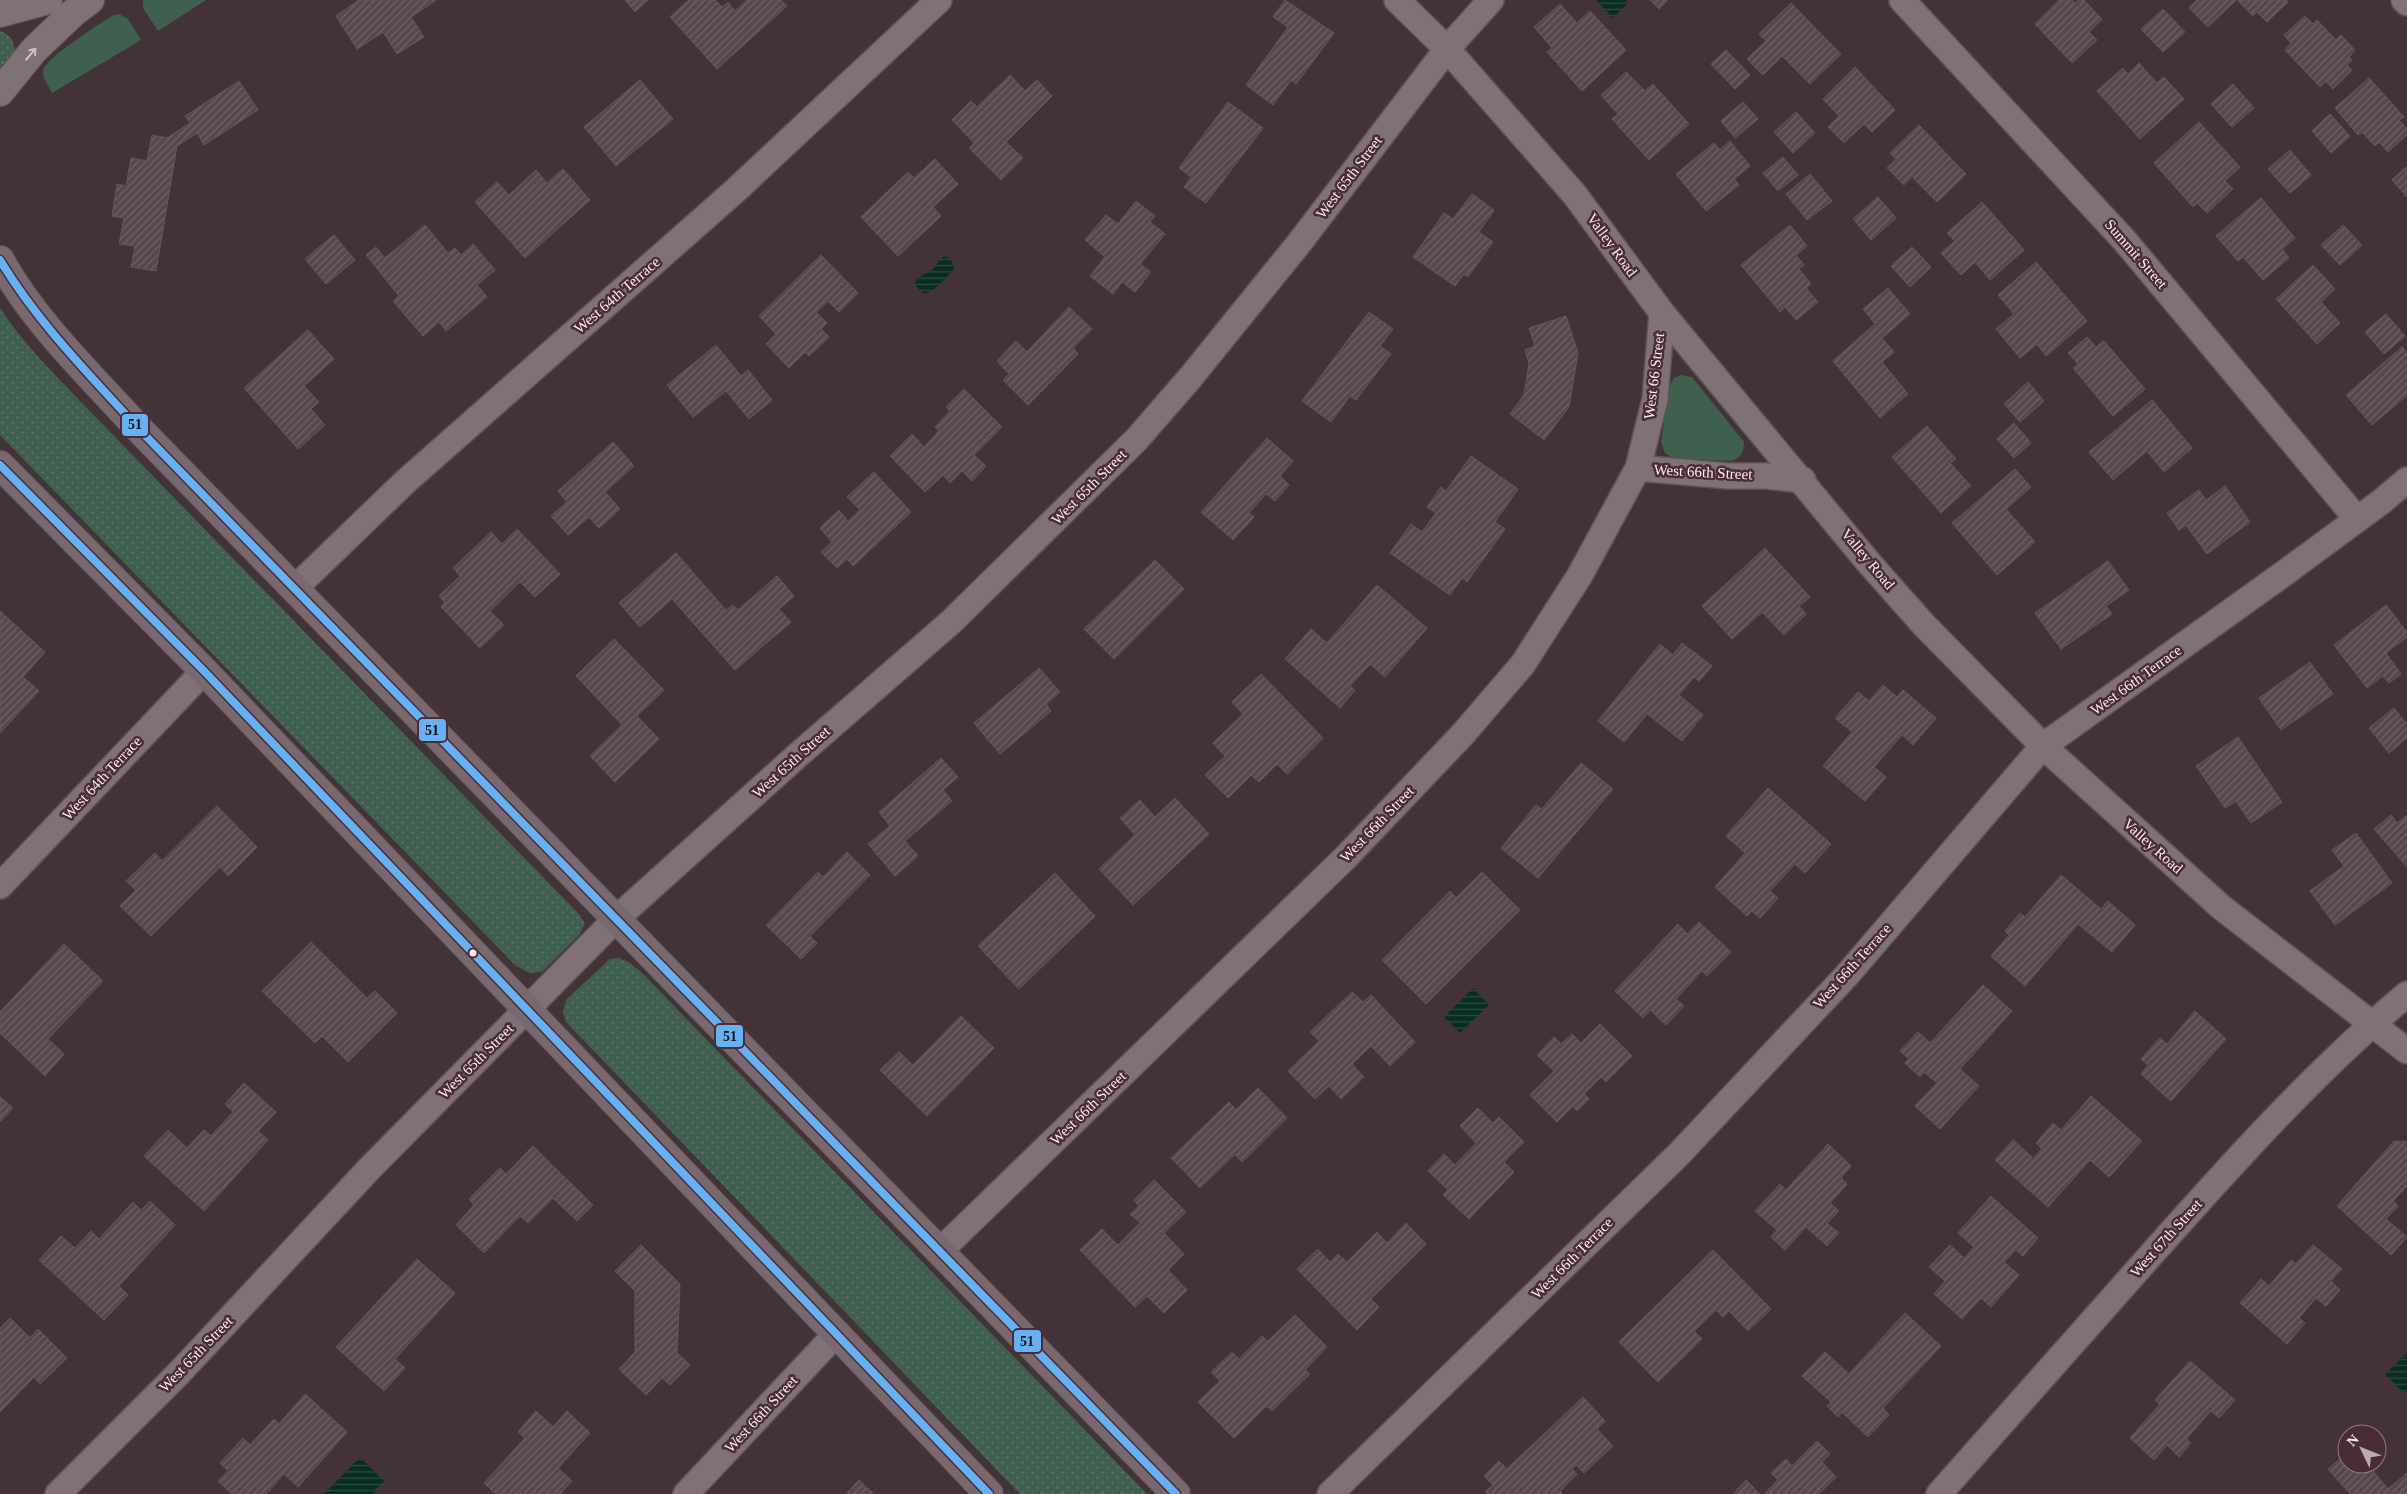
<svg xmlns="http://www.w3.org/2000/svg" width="2407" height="1494" viewBox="0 0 2407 1494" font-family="Georgia,serif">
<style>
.grass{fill:#3f604f}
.park{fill:url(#park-dots)}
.water{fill:url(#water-rules)}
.building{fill:url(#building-hatch);stroke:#65565c}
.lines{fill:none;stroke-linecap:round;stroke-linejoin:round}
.street-casing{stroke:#5f5258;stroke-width:28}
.secondary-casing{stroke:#5f5258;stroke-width:30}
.primary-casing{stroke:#5f5258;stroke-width:30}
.street{stroke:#7f7276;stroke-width:25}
.secondary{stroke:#7f7276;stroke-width:28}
.primary{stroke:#7a686f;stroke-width:28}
.bus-1-casing{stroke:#4a2c38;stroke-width:11}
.bus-1{stroke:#66b1f2;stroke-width:8}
.oneway{stroke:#d0c1c7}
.bus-dot{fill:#fcecf2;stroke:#4a2c38;stroke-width:2}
.labels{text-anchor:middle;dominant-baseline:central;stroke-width:5;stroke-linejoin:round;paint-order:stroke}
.street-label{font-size:15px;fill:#fcecf2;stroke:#4a2c38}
.line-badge{stroke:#4a2c38;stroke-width:2}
.pale-badge-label{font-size:14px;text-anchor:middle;font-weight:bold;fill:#111}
</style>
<defs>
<pattern id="park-dots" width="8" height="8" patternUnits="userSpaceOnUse" patternTransform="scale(1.25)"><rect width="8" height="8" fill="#3f604f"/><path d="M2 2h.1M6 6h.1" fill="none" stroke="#5c7769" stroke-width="1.8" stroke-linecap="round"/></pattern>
<pattern id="water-rules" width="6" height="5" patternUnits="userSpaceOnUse" patternTransform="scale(1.25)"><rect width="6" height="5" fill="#092e1f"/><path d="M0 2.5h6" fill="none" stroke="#2e4c40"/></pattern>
<pattern id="building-hatch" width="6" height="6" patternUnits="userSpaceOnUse" patternTransform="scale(1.25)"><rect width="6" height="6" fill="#55474c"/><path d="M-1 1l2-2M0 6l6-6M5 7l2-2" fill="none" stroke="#6e6266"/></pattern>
</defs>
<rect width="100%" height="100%" fill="#433339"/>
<path class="grass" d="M143,0H206L158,31L143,8Z
M119,14L128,19L141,40L52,93C49,86 42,79 43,71C45,58 101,23 114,15Z
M1681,375L1692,377L1744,442C1744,452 1741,458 1731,461L1673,458L1665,453L1661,442L1669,387L1674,378Z"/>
<path class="park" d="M0,31C10,35 13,39 15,50L0,68Z
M0,308C23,343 53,373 82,403L580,915L585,924L580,934L542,972L529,973L515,965L0,435Z
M619,958L630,963L643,974L1147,1494H1020L566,1022L563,1012L566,1000L610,959Z"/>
<path class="water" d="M1596,0H1625L1628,3L1613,18Z
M944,256L951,259L954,268C947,278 936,290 924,294L914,284C918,275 926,275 933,269C937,264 939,260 944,256Z
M1473,988L1489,1005L1460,1033L1444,1017Z
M2407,1354V1391L2404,1393L2385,1374Z
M360,1457L384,1481L372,1494H324Z"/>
<path class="building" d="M359,0H436L411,17L424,37L397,54L383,32L357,49L336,16Z
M625,0H648L635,12Z
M689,0H715L722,7L728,2L735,11L747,0H781L787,6L717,69L670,17Z
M1285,0L1334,33L1296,84L1291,80L1273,105L1246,85L1288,27L1273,17Z
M1650,0H1668L1659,9Z
M2059,0H2072L2075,3L2079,0H2084L2102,19L2089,32L2097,40L2072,63L2035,24Z
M2197,0H2236L2208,27L2189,8Z
M2237,0H2286L2288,2L2267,22L2257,12L2253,16Z
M1791,3L1841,54L1810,84L1782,56L1763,75L1747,59L1766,41L1759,34Z
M1560,4L1577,23L1590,11L1626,50L1582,91L1547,52L1552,48L1534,27Z
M2163,9L2185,32L2163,52L2141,29Z
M2305,16L2313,24L2317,20L2336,40L2341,35L2355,50L2349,57L2352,60L2347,65L2352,70L2333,89L2326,81L2320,87L2285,50L2291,43L2284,35Z
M1726,50L1750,75L1735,89L1711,64Z
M2139,63L2157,83L2164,77L2184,99L2140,139L2097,91L2123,68L2128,74Z
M1855,67L1895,110L1872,132L1864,124L1844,143L1828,127L1839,116L1823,99Z
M1626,72L1645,91L1653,84L1689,124L1649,160L1612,119L1618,114L1601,95Z
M1010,75L1025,91L1037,80L1052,96L1006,142L1023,158L1001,180L969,148L974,143L952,120L971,101L977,107Z
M2369,78L2404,117L2399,120L2407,129V135L2388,152L2379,142L2375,146L2362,132L2358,135L2335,108Z
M640,80L673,119L616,166L584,127Z
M239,81L258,110L204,145L197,133L177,146L156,271L131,267L135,246L119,244L124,218L112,216L117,184L126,186L131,158L147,161L152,135L167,138L190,123L185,116Z
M2233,84L2254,108L2232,127L2211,104Z
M1228,102L1263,128L1206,203L1184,187L1191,177L1179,168Z
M1743,102L1758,119L1735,138L1721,121Z
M1796,112L1815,133L1793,153L1774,132Z
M2330,114L2350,136L2331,153L2312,131Z
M2199,122L2240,167L2225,181L2233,189L2207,213L2197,203L2193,207L2154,163Z
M1919,125L1966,174L1937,202L1912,177L1904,185L1887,168L1896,159L1890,153Z
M1730,141L1750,166L1734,179L1739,185L1706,211L1676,174L1714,143L1720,150Z
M2290,150L2311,175L2290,193L2268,169Z
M1783,157L1798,175L1778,191L1763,173Z
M935,159L958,184L933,207L941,216L898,256L861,217L908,172L914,178Z
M2407,166V197L2392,180Z
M563,169L590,200L525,258L475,202L497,182L509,195L536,170L547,183Z
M1810,174L1832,201L1807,220L1786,194Z
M1472,194L1494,210L1479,232L1493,242L1468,277L1464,274L1455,286L1413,257L1444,213L1453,219Z
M1878,197L1896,218L1871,240L1853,219Z
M2261,198L2295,238L2282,249L2289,258L2263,280L2243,257L2238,261L2216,236Z
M1136,201L1155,216L1150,222L1165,234L1140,264L1151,272L1135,292L1122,282L1113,294L1090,276L1105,257L1085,240L1106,215L1118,224Z
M1982,202L2024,250L1990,280L1975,262L1961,275L1941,253L1955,241L1947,233Z
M425,225L448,253L455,248L461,255L473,244L495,270L477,285L487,297L446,331L439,322L423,336L393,301L399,296L366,255L376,247L385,258Z
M1790,225L1807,246L1796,255L1804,265L1799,269L1811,284L1806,288L1818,302L1796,320L1785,307L1780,312L1741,265Z
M2343,225L2362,245L2340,265L2321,245Z
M334,235L355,260L326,284L305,259Z
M1912,247L1931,267L1910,287L1891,266Z
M821,255L858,293L839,312L828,301L816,312L827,323L821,329L829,337L809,356L805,352L789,368L766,344L776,334L759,316Z
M2036,262L2087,321L2046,356L2037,344L2020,358L1996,329L2014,314L1998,295Z
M2313,265L2335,289L2321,302L2340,323L2317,344L2276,299Z
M1888,288L1910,314L1882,338L1894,352L1882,362L1908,394L1880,418L1833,361L1875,324L1863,309Z
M1069,307L1092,329L1073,348L1078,354L1028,405L1003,380L1009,374L997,361L1016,341L1027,352Z
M1369,312L1393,329L1380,346L1391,354L1356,400L1350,396L1331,422L1302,401Z
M2386,314L2405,336L2384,354L2365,332Z
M1566,316L1578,353L1569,407L1544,440L1510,414L1524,395L1529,363L1525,350L1535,346L1529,328Z
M308,330L334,359L304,386L319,402L311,409L325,425L298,449L244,388Z
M2087,337L2096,347L2104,341L2145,389L2113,416L2073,368L2078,364L2068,353Z
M716,345L741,376L748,370L772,400L749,419L726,391L693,417L667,385Z
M2402,347L2407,353V395L2372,425L2346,395Z
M2028,382L2044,401L2020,422L2004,404Z
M964,389L1002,427L974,455L986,466L972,481L962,471L950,483L943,475L925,492L890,456L912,434L924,447L939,431L935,427L950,411L946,407Z
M2152,400L2192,448L2164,472L2147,451L2113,480L2089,452Z
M2014,423L2031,443L2014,458L1997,439Z
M1927,426L1956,459L1950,463L1971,486L1941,513L1892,457Z
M1267,438L1293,461L1280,476L1289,485L1275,501L1266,494L1249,513L1254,517L1233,540L1201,512Z
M613,442L634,466L605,492L620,509L599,528L589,517L568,535L551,516L567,502L558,491Z
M1471,456L1518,489L1495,522L1505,529L1467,582L1462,578L1450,595L1390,553L1411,524L1422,532L1436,513L1427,507L1441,487L1446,491Z
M2015,469L2031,487L2006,509L2035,542L1997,575L1952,523Z
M874,472L911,512L853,566L847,559L837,568L821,552L832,542L820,528L839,510L848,521L860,510L847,497Z
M2225,486L2250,522L2207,554L2186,525L2179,530L2167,513L2199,490L2206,500Z
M517,529L560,574L535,597L520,582L490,611L504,625L480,648L441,607L445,603L439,596L460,576L453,568L491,532L502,544Z
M1765,548L1810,597L1799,606L1806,614L1784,635L1762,612L1732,639L1702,606Z
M676,553L726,610L733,605L738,610L777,576L794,596L779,609L791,622L735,670L672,599L640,627L619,603Z
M1155,560L1184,589L1114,659L1084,629Z
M2108,561L2129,590L2106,606L2112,614L2061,649L2035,613Z
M1377,585L1427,628L1385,677L1370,664L1350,686L1355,690L1340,708L1285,659L1311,629L1327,643Z
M2386,605L2407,632V637L2386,653L2401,674L2389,683L2383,676L2367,688L2334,645Z
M0,611L45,652L23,677L39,691L0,733Z
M614,639L664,690L637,716L659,739L615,782L590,756L622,725L576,676Z
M1682,643L1712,666L1699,681L1694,677L1679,695L1703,715L1682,741L1647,714L1624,742L1598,721L1660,644L1673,655Z
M2310,662L2333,694L2281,730L2259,698Z
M1039,668L1060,692L1046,704L1051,711L1000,754L974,723Z
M1261,674L1323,738L1287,774L1277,764L1259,782L1251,775L1228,798L1205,775L1225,756L1213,743L1243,714L1232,702Z
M1883,685L1897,697L1903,690L1936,718L1913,745L1902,735L1874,767L1886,777L1865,801L1823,766L1852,732L1835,718L1858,692L1869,701Z
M2394,708L2407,724V738L2389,753L2369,728Z
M2238,737L2282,802L2251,823L2236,801L2225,808L2196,766Z
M941,758L958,777L943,790L952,801L905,841L918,856L895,876L868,844L890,826L879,812Z
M1581,763L1613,789L1538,878L1501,848L1536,805L1542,809Z
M1768,788L1831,844L1805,873L1795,864L1770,891L1778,898L1760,918L1752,911L1747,916L1715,887L1745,853L1726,836Z
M1175,798L1209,834L1133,905L1099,869L1135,835L1120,818L1140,800L1155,817Z
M217,806L257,847L228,876L220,867L151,936L120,906L136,890L126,881L155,853L162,861Z
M2391,815L2397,823L2407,815V867L2374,829Z
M2356,833L2392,883L2335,925L2310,891L2344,866L2332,850Z
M847,852L870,875L810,936L817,943L801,959L766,925L818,872L823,877Z
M1482,872L1520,910L1426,1004L1382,960L1450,891L1456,898Z
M1055,873L1095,916L1019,989L978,946Z
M2061,875L2101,909L2108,901L2135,925L2112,952L2078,924L2025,986L1991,956L2009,935L2005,931L2020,913L2025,917Z
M1699,922L1731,952L1707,976L1702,971L1676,999L1684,1006L1666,1025L1650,1010L1643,1018L1615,991L1678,924L1687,934Z
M311,942L367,998L375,991L397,1013L348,1062L322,1036L315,1043L262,991Z
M64,944L103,981L48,1039L64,1054L45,1076L0,1033V1012Z
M1983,985L2012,1011L1960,1069L1979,1086L1940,1129L1915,1106L1937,1083L1924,1072L1920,1077L1905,1063L1909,1059L1900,1051L1918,1032L1930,1043Z
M1352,992L1363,1002L1371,995L1415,1042L1390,1066L1371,1046L1352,1064L1364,1077L1341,1099L1329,1086L1315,1099L1288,1071L1319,1041L1310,1032Z
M2195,1011L2226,1039L2171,1101L2141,1074L2148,1065L2141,1059L2160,1038L2167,1044Z
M961,1016L994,1048L927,1116L880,1070L899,1052L913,1065Z
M1600,1024L1632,1056L1606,1082L1601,1077L1584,1094L1589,1099L1577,1111L1573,1106L1557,1122L1530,1095L1554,1071L1537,1055L1554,1037L1561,1044L1572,1034L1581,1043Z
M244,1083L276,1112L258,1131L268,1140L204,1211L144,1156L168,1130L187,1148L204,1130L211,1136L233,1112L225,1104Z
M1258,1088L1287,1118L1242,1162L1235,1154L1200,1188L1171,1158L1229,1102L1236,1110Z
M2091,1096L2142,1141L2109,1177L2090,1160L2048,1207L1995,1160L2013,1140L2033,1158L2042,1149L2036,1143L2053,1123L2061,1130Z
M0,1097L13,1108L0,1122Z
M1478,1108L1493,1123L1499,1117L1524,1142L1504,1162L1514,1172L1469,1219L1443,1195L1448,1190L1428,1171L1444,1154L1455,1165L1476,1143L1460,1126Z
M2394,1141L2407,1142V1186L2393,1201L2398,1206L2386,1219L2407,1237L2391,1255L2337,1206Z
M1828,1144L1851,1166L1841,1178L1847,1184L1830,1203L1839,1211L1827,1223L1839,1233L1827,1246L1806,1227L1785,1250L1771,1237L1777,1230L1755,1211L1780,1184L1786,1190Z
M533,1146L593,1205L577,1221L553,1198L528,1223L520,1216L484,1253L456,1225L474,1205L469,1199L500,1168L506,1174Z
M1154,1180L1186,1212L1164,1233L1184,1254L1168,1270L1187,1290L1164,1313L1147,1296L1135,1307L1080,1250L1102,1229L1118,1245L1140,1223L1130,1214L1139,1206L1134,1200Z
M1991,1196L2038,1238L2023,1256L2016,1250L2004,1262L2019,1275L1991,1307L1981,1298L1962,1319L1934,1294L1945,1281L1929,1267L1950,1245L1964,1258L1974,1247L1958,1233Z
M150,1201L175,1225L119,1286L128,1295L104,1320L39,1260L61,1236L75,1248L91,1231L99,1239L133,1202L141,1210Z
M1406,1223L1426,1244L1371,1299L1379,1307L1357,1330L1297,1269L1318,1249L1330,1262L1338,1254L1347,1262L1377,1232L1387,1243Z
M641,1245L680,1284L677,1353L690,1365L670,1385L662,1378L646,1395L619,1369L635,1352V1291L615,1271Z
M2313,1245L2342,1269L2331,1281L2340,1290L2326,1306L2316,1298L2299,1318L2305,1323L2287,1344L2240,1303L2261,1279L2269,1286L2291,1260L2296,1264Z
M1713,1250L1771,1309L1748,1331L1729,1311L1723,1317L1716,1310L1694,1331L1702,1339L1658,1382L1619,1342Z
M417,1259L455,1293L395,1359L405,1368L384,1391L336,1347Z
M1905,1313L1941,1346L1883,1408L1889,1415L1868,1437L1842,1412L1838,1417L1827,1406L1831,1402L1802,1376L1825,1352L1849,1374Z
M1295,1315L1327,1347L1305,1370L1310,1374L1272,1411L1266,1406L1234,1438L1198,1402L1220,1381L1211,1372L1232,1352L1239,1359L1262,1336L1268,1341Z
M10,1318L30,1338L38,1329L67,1358L40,1384L34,1377L0,1412V1328Z
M2190,1361L2235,1400L2219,1418L2211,1411L2186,1439L2191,1443L2179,1457L2167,1445L2154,1460L2130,1438L2160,1404L2155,1400Z
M305,1394L347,1432L298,1487L284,1474L266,1494H232L218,1481L228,1471L220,1463L243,1438L250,1445L274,1419L279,1424Z
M1583,1397L1605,1421L1597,1429L1613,1446L1584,1473L1576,1465L1572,1469L1577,1474L1560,1491L1563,1494H1487L1485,1492L1493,1485L1484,1476L1499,1461L1507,1469Z
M536,1411L553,1427L567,1411L590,1433L558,1468L572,1481L560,1494H496L484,1483L525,1438L518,1432Z
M1817,1441L1830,1454L1822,1462L1836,1477L1819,1494H1764L1778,1480L1771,1473L1786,1459L1792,1466Z
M2347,1453V1464H2367L2388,1489L2407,1473V1494H2350L2328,1469Z
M859,1480L874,1494H846Z
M1746,1480L1760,1494H1733Z"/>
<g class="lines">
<defs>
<path id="street" d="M1397,0L1447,49L1575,195L1662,313L1869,563L1924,625L2043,746L2221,907L2407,1051
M1902,0L2125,241L2357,519
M2404,0L2407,3
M1638,468L1655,399L1662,313
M294,589L405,482L736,190L939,0
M0,886L204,671
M941,1250L1346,857L1463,734L1523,664L1580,575L1638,468L1728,476H1766L1803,480
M58,1494L179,1373L370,1168L617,918L798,755L951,622L1137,439L1190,378L1300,242L1447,49L1491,0
M686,1494L837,1333
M1330,1494L1679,1154L1847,975L2043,746L2279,577L2381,502L2407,480
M1939,1494C2009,1415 2080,1336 2150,1256C2231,1165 2313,1073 2407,994"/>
<path id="secondary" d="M0,13L48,0
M0,92L34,50L73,13L90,0"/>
<path id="primary" d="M0,260C34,322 91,376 138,428L1176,1494
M0,465L204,671L989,1494"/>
</defs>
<use href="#street" class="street-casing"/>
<use href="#secondary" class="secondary-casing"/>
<use href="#primary" class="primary-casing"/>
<use href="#street" class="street"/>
<use href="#secondary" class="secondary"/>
<use href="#primary" class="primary"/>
<defs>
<path id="bus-1" d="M0,260C38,323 89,374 138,428L1176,1494
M0,465L204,671L989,1494"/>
</defs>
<use href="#bus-1" class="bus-1-casing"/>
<use href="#bus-1" class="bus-1"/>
</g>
<defs><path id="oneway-shaft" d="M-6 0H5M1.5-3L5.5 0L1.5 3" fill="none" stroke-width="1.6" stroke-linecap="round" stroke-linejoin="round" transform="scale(1.25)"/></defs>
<use class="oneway" href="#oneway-shaft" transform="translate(31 54) rotate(-50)"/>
<circle class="bus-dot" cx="473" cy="953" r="4.5"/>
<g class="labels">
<g class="street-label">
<text transform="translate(1349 177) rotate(-53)">West 65th Street</text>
<text transform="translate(1612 245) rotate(54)">Valley Road</text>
<text transform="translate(2136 254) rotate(49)">Summit Street</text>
<text transform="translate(617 295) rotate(-41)">West 64th Terrace</text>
<text transform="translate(1654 376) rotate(-83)">West 66 Street</text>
<text transform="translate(1703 472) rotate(3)">West 66th Street</text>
<text transform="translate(1089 487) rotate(-45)">West 65th Street</text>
<text transform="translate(1868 559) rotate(50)">Valley Road</text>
<text transform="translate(2136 680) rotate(-36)">West 66th Terrace</text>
<text transform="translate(791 762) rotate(-42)">West 65th Street</text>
<text transform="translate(102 778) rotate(-47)">West 64th Terrace</text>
<text transform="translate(1377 824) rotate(-46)">West 66th Street</text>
<text transform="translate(2153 846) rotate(42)">Valley Road</text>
<text transform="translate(1852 966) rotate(-48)">West 66th Terrace</text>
<text transform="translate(476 1061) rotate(-45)">West 65th Street</text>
<text transform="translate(1088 1108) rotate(-44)">West 66th Street</text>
<text transform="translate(2166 1238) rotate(-48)">West 67th Street</text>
<text transform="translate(1572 1258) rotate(-45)">West 66th Terrace</text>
<text transform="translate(196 1354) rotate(-46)">West 65th Street</text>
<text transform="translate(761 1414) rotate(-47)">West 66th Street</text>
</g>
</g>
<g class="line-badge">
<rect x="121" y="413" width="28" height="24" rx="5" fill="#66b1f2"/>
<rect x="418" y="718" width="29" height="24" rx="5" fill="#66b1f2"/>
<rect x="715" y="1024" width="29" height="24" rx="5" fill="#66b1f2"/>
<rect x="1013" y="1329" width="29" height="24" rx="5" fill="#66b1f2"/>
</g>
<g class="pale-badge-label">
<text x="135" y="429">51</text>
<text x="432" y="735">51</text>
<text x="730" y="1041">51</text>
<text x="1027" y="1346">51</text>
</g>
<g transform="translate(2362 1449) rotate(313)"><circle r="24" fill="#4a2c38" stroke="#917982"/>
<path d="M0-4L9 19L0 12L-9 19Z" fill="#bbabb1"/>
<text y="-8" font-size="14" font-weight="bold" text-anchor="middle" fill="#fcecf2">N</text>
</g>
</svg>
